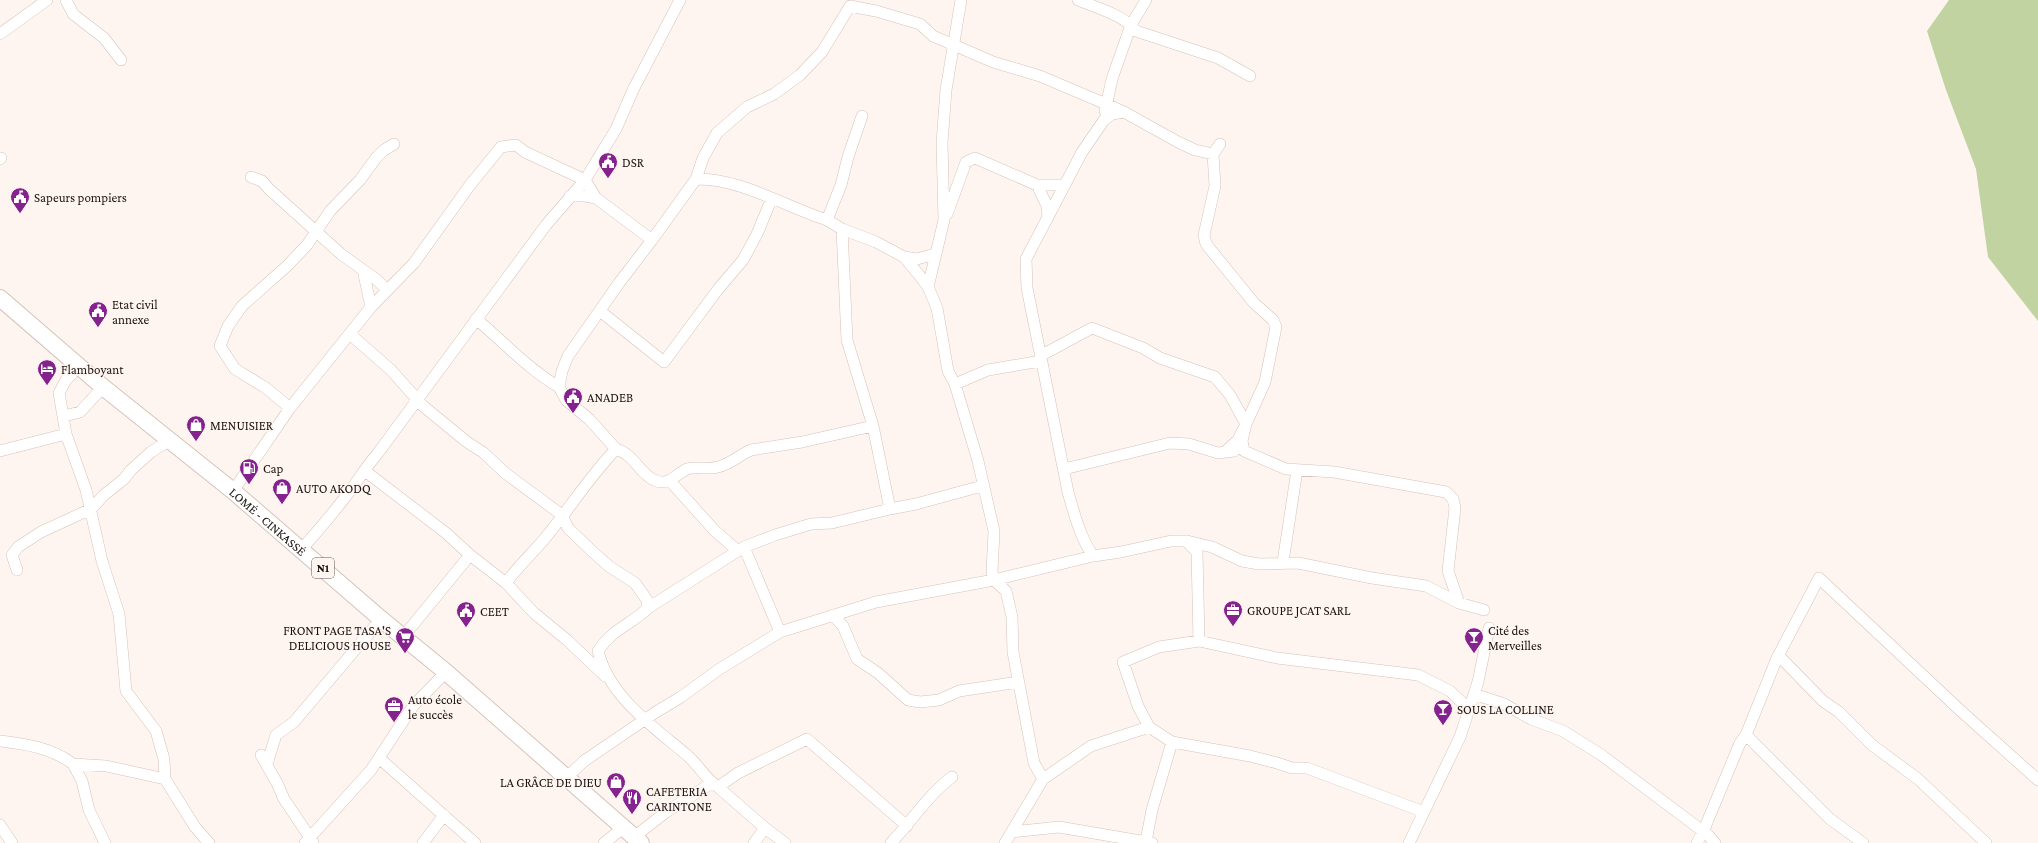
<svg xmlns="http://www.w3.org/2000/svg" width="2038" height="843" viewBox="0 0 2038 843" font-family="'Crimson Pro',serif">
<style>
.green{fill:#c0d3a1}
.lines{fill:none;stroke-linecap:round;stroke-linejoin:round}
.minor-casing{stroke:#d6c2b8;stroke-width:12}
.highway-casing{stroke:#d6c2b8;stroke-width:18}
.minor{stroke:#fff;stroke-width:11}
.highway{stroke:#fff;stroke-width:16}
.labels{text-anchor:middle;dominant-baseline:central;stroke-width:3;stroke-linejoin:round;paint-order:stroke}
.shield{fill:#fef5f1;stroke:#5f5854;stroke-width:1}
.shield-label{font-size:12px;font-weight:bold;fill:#1b1411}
.poi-label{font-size:13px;fill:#1b1411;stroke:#fef5f1;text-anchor:start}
.street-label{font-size:13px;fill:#1b1411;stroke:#fef5f1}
</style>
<rect width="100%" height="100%" fill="#fef5f1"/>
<path class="green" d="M1949,0H2038V321L1988,257L1976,169L1946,90L1927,31Z"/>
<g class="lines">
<defs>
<path id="minor" d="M66,0L73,14L104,38L121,60
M1078,0C1097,8 1124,15 1136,31L1218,58L1250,76
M0,34L47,0
M1105,111L1112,79L1131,25L1146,0
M1213,154L1215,186L1204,235L1206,244L1254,303L1273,320L1276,327L1265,382L1246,424L1242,441L1244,451L1286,469L1334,472L1446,492L1453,499L1455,508L1448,571L1459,603
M0,159L1,158
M251,177L262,181L269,189L341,254L377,280L387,290
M696,179L703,158L717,133L747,107L774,94L800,75L822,52L850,6L876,11L920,24L933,36L993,62L1040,76L1106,104L1124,112L1178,142L1195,150L1213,154L1220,144
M1037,185L1047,206L1048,218
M947,214L966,162L975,158L1037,185H1064
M827,220L842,229L876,242L904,257L919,275L928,287L937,308L948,371L955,384L988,370L1041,361
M652,240L696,179C740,178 786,207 827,220L841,185L848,157L862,116
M904,257L917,259L935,254
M363,270L371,307
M928,287L944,220L942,143L946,90L961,0
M600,311L664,362L719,288L743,260L757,234L772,198
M476,319C504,342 528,369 559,387
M351,335L391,370L423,406L467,442L484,453L505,473L562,515L568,528L595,554L610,567L635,583L647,600L648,608C631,625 613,628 598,651C609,697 654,727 688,756C699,766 706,779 718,787
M1042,355L1092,328L1143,348L1160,358L1215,377L1230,395L1246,424L1238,440L1226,451
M79,366L66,380L59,393L66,434L86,490L102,561L119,614L126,691L156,731L164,759L165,779
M955,384L978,461L994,531L992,572L994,580L1006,591L1012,617L1013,652L1034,763L1043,779
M290,408L266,388L235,369L220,346L228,326L242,306L287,266L307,245L330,211L360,180L376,158L384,150L394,144
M64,416L80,412L103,387
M616,449C635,455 639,473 654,480C668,487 676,474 687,469C696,466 709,470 718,467C731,464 739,455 751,450L802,442L873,426
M0,451L66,434
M1064,469L1170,443L1189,444L1218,453L1234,451
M365,471L446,533L470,555
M670,481L715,531L738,551
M233,491L290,408L371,307L414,263L470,185L501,147L516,145L525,152L585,180L596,198
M890,509L916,504L982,486
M1187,541L1212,547L1242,561L1259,564L1298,563L1372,578L1426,586L1459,603L1484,610
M744,547L780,632
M301,550C315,534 330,517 343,500C355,485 365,468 378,453L546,225L585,180L616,129L634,88L680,0
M1093,556C1080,537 1074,513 1068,492L1027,288L1026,259L1082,152L1104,120L1112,114L1124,112
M1283,562L1297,470
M17,570L12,555L18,547L41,532L91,509L104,495L124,479L131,470L151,452L170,440
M506,583C518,566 533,553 546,537C570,508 590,476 616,449L589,419L566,400L559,387L562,371L568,356L619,283L652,240L596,198L585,196H570
M648,608L744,547L775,535L811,524L832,523L890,509L873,426L847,340L842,229
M833,615L843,626L857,659L878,673L908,700L920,702L939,700L959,691L1019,682
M403,637L470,555L506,583L534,613L567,640L605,676
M1777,658L1819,578L1962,712L2038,780
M1474,694L1504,704L1531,719L1563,731L1600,754L1708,835L1715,843
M1746,735L1830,819L1863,843
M0,741C26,744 52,748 73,764
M261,755L277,783L284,799L313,842
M379,758L475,843
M267,764L276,735L294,722L381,619
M566,778L584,761L656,712L681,697L718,670L780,632L876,602L994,580L1093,556L1121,552L1171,541H1186L1197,552L1199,641
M1424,812L1307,768H1292L1277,763L1250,756L1172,742L1149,727L1138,706L1123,662L1159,647L1199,641L1277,658L1418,675L1450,691L1470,710
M0,825L12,843
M765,828L718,787L738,773L807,739L907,826
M1012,832L1059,827L1152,843
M634,837L666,812L712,783
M1146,841L1152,810L1172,742
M105,843L89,810L82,781L73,764L106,766L165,779L195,827L209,843
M305,843L371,770L413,706L446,672
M423,843L444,815
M604,843L623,828
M754,843L765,828L785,843
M891,843C912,821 928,795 952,777
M1005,843L1043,779L1091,746L1149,727
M1409,843L1460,737L1478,682L1489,628
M1697,843L1703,832L1740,743L1746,735L1777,658L1783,660L1823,701L1839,712L1872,745L1918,779L1986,843"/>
<g id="highway">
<path id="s1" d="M0,298L103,387L233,491L381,619L446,672L641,843"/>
</g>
</defs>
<use href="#minor" class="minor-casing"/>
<use href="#highway" class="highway-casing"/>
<use href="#minor" class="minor"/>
<use href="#highway" class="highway"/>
</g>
<defs>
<symbol id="civic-pin" viewBox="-11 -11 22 30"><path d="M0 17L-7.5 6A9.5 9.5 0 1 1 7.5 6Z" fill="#84238d" stroke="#fef5f1"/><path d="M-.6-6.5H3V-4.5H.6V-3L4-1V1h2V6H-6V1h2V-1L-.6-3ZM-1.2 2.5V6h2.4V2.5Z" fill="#fff"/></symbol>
<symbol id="hotel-pin" viewBox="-11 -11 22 30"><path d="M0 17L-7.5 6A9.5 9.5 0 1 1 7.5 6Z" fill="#84238d" stroke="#fef5f1"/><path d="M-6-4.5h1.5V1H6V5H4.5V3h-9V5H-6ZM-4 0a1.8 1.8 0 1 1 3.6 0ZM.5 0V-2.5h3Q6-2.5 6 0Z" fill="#fff"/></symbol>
<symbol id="shop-pin" viewBox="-11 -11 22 30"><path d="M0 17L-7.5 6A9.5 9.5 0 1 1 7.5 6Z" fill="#84238d" stroke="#fef5f1"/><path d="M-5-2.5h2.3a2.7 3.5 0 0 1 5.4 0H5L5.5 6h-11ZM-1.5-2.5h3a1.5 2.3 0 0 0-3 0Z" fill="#fff"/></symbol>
<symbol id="fuel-pin" viewBox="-11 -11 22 30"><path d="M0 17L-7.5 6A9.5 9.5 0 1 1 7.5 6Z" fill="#84238d" stroke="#fef5f1"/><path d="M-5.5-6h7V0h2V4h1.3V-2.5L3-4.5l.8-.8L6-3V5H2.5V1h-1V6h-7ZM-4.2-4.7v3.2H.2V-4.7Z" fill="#fff"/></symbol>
<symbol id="office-pin" viewBox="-11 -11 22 30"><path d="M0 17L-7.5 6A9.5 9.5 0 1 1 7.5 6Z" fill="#84238d" stroke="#fef5f1"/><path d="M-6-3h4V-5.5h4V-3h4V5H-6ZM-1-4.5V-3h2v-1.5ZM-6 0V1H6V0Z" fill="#fff"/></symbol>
<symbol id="supermarket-pin" viewBox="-11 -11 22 30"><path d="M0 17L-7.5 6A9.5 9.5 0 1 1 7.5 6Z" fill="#84238d" stroke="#fef5f1"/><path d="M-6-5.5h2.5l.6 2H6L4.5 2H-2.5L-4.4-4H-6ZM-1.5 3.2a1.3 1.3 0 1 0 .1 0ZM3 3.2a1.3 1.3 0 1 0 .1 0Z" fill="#fff"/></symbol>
<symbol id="bar-pin" viewBox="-11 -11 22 30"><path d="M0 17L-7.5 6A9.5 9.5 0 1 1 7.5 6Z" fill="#84238d" stroke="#fef5f1"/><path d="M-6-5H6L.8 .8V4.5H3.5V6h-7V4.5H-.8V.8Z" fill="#fff"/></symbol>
<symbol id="restaurant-pin" viewBox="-11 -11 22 30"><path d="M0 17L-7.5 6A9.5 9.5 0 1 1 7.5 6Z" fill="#84238d" stroke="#fef5f1"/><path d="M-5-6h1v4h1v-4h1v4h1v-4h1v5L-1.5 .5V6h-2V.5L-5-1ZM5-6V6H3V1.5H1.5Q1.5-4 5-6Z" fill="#fff"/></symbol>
</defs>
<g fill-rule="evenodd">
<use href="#civic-pin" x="597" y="151" width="22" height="30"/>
<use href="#civic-pin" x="9" y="186" width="22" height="30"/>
<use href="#civic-pin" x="87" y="300" width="22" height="30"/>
<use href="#hotel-pin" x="36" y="358" width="22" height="30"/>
<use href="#civic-pin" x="562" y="386" width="22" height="30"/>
<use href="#shop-pin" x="185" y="414" width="22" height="30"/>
<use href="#fuel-pin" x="238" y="457" width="22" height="30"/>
<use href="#shop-pin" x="271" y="477" width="22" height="30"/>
<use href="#office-pin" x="1222" y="599" width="22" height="30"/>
<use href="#civic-pin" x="455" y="600" width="22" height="30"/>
<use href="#supermarket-pin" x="394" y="626" width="22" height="30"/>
<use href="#bar-pin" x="1463" y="626" width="22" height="30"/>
<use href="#office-pin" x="383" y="695" width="22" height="30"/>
<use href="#bar-pin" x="1432" y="698" width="22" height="30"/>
<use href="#shop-pin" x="605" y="771" width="22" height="30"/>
<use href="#restaurant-pin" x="621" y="787" width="22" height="30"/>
</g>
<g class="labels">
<rect class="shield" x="312" y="558" width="22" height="20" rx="3"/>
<g class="shield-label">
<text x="323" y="568">N1</text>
</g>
<g class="poi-label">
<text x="622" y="162">DSR</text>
<text x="34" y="197">Sapeurs pompiers</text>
<text x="112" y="304">Etat civil<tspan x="112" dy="15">annexe</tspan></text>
<text x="61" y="369">Flamboyant</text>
<text x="587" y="397">ANADEB</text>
<text x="210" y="425">MENUISIER</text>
<text x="263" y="468">Cap</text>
<text x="296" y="488">AUTO AKODQ</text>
<text x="1247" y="610">GROUPE JCAT SARL</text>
<text x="480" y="611">CEET</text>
<text x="391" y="630" text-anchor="end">FRONT PAGE TASA'S<tspan x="391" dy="15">DELICIOUS HOUSE</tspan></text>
<text x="1488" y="630">Cité des<tspan x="1488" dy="15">Merveilles</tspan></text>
<text x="408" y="699">Auto école<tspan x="408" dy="15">le succès</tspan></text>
<text x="1457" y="709">SOUS LA COLLINE</text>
<text x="602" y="782" text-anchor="end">LA GRÂCE DE DIEU</text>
<text x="646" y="791">CAFETERIA<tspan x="646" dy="15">CARINTONE</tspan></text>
</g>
<g class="street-label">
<text stroke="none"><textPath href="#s1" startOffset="349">LOMÉ - CINKASSÉ</textPath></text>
</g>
</g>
</svg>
